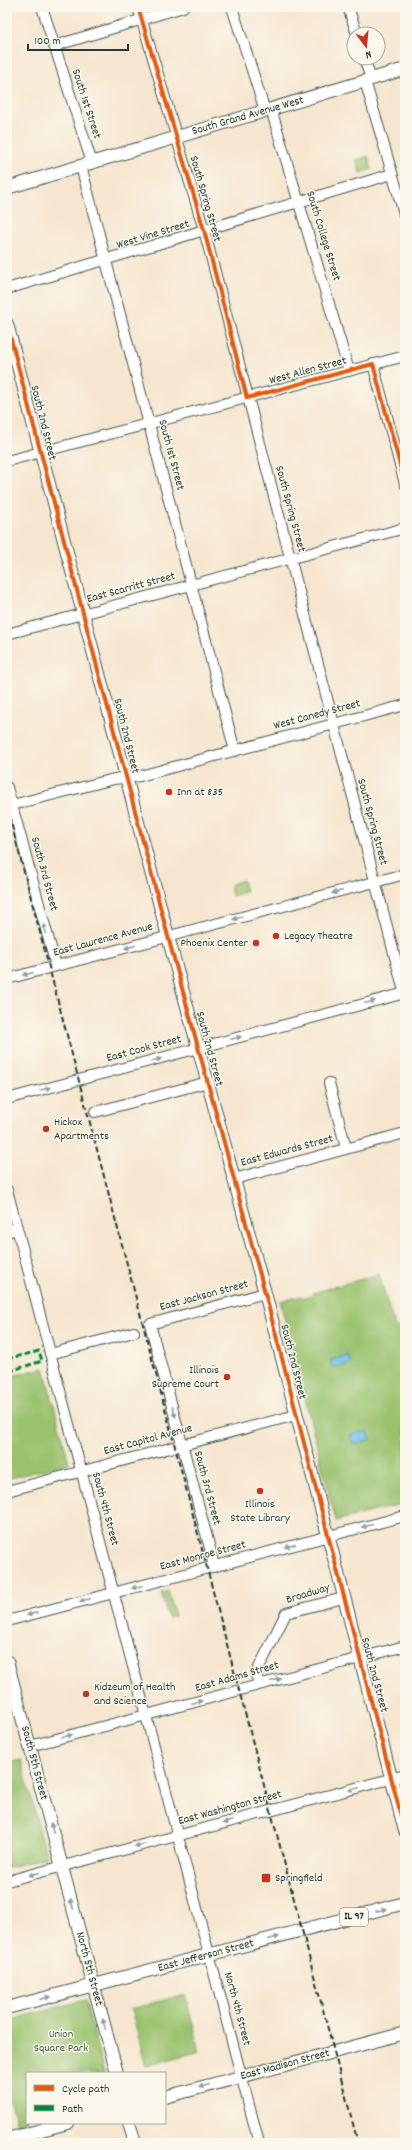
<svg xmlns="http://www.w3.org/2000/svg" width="412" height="2150" viewBox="0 0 412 2150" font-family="Dekko,sans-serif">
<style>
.green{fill:#9ac26e;stroke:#5c8051}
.water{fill:#6ac1e7;stroke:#447f8e}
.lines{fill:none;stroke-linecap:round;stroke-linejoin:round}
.minor-casing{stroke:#3f564b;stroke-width:12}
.major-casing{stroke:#3f564b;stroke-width:14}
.minor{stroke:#fff;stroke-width:10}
.major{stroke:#fff;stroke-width:12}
.rail{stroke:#1f3d34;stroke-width:2;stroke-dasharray:6 3;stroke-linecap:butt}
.quiet{stroke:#00873e;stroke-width:3;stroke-dasharray:6 3;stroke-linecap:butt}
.cycleway-casing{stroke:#fbf7ec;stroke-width:6}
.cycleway{stroke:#e8590c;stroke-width:4}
.oneway{fill:#8f9e9a}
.poi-dot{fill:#c8321e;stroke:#fbf7ec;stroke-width:1.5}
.labels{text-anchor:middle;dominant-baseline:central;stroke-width:3;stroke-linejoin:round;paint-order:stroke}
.shield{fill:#fbf7ec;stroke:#61756b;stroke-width:1}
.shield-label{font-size:11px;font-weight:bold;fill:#1f3d34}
.street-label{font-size:12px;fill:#1f3d34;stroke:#fbf7ec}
.poi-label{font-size:12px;fill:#1f3d34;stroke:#fbf7ec;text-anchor:start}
.park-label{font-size:12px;fill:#3e5e42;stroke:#fbf7ec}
</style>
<rect width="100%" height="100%" fill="#fbf7ec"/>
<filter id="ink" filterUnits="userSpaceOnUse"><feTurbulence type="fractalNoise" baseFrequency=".025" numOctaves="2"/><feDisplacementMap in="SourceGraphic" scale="8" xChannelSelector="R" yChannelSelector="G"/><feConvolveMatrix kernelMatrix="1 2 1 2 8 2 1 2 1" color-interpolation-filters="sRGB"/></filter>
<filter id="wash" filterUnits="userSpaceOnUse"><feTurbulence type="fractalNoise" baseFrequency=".012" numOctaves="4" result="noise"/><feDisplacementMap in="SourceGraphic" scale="16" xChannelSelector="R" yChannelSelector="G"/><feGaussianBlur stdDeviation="0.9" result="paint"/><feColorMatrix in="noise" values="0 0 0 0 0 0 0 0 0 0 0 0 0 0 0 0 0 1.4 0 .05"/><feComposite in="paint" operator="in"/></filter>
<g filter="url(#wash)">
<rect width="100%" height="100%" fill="#f6e6cf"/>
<path class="green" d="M368,156L372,169L360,173L356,160Z
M243,880L246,892L232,896L230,887L231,884Z
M379,1274L395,1328L405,1326V1503L336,1521L280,1301L302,1296L303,1298L313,1296L312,1293Z
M44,1368L69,1463L7,1479V1377Z
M168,1591L175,1616L168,1618L161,1593Z
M21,1760L47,1857L7,1868V1763Z
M185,1994L200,2051L146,2066L131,2009Z
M85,2000L104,2073H27V2121L17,2124L7,2089V2021Z"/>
<path class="water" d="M348,1355L351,1364L332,1368L330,1360Z
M368,1431L371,1440L353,1444L350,1435Z"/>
</g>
<g filter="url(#ink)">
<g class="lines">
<defs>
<path id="minor" d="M42,7L92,163
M138,7L204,230L405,995
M232,7L265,111
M348,7L357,34
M54,46L183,7
M364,58L371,79
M365,81L405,217
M271,109L349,371
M81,166L235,751
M7,289L392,174
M373,364L405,484
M7,461L405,356
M7,634L405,528
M7,787L56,966
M12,805L114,779L140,776L405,705
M7,979L405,874
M329,1083L346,1148
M7,1099L405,993
M95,1112L208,1082
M234,1179L405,1133
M7,1190L259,2143
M7,1232L17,1229
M50,1354L134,1332
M7,1491L296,1415
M213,1567L212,1556L150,1324L265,1293
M7,1621L405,1516
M259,1684L256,1674L286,1613L343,1598
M30,1746L405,1646
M7,1881L405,1775"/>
<path id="major" d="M7,188L405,69
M7,324L170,944L265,1293L405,1831
M7,1661L117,2073
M7,2008L405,1903
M165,2097L405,2033
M129,2123L135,2143
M7,2139L68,2123"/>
</defs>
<use href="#minor" class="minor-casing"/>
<use href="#major" class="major-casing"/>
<use href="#minor" class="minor"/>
<use href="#major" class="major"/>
<path class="rail" d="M7,807L358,2143"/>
<path class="quiet" d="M7,1359L39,1351L42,1361L7,1372"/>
<defs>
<path id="cycleway" d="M138,7L204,230L247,398L373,364L405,484
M7,324L170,944L265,1293L405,1831"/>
</defs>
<use href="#cycleway" class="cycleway-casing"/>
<use href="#cycleway" class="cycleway"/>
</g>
<defs><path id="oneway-solid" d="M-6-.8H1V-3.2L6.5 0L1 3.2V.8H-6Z"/></defs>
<g class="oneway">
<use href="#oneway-solid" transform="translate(337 892) rotate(165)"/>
<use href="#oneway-solid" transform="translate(238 918) rotate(165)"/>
<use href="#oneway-solid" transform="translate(45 929) rotate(-105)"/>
<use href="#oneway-solid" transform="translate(130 947) rotate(165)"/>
<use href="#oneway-solid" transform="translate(28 974) rotate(165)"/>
<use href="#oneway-solid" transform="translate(370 1002) rotate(-15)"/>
<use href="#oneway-solid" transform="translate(236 1038) rotate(-15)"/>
<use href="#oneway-solid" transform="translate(156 1060) rotate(-15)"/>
<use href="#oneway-solid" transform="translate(45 1089) rotate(-15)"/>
<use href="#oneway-solid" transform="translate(174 1412) rotate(74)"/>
<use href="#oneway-solid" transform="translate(367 1526) rotate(166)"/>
<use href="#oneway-solid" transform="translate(290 1546) rotate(165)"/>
<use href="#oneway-solid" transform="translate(137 1587) rotate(165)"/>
<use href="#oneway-solid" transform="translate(85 1600) rotate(165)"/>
<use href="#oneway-solid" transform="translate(32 1614) rotate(165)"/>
<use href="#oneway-solid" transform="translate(276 1680) rotate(-15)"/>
<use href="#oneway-solid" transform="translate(197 1702) rotate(-14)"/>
<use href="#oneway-solid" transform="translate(67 1736) rotate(-15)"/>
<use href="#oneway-solid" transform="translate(354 1789) rotate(165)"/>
<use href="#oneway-solid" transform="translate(228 1822) rotate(165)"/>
<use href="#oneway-solid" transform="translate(52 1828) rotate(-105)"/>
<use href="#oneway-solid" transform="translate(140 1845) rotate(165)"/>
<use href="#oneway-solid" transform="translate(34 1874) rotate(165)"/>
<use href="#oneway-solid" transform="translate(72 1904) rotate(-105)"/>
<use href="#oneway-solid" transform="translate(381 1910) rotate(-15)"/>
<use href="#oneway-solid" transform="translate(274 1938) rotate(-15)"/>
<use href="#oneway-solid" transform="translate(45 1998) rotate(-15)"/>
<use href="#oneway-solid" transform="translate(104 2024) rotate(-105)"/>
<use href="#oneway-solid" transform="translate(204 2086) rotate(165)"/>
</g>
</g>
<g class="poi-dot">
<circle cx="169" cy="792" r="4"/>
<circle cx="276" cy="936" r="4"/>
<circle cx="256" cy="943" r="4"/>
<circle cx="46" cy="1129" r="4"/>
<circle cx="227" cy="1377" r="4"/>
<circle cx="260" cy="1491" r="4"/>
<circle cx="86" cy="1694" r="4"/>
<rect x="261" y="1873" width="10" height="10" rx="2"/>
</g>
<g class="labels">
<rect class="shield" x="340" y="1908" width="28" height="18" rx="3"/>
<g class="shield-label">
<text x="354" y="1917">IL 97</text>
</g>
<g class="street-label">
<text transform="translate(86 104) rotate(72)">South 1st Street</text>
<text transform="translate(248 116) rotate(-16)">South Grand Avenue West</text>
<text transform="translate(205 199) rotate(74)">South Spring Street</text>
<text transform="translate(153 235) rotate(-17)">West Vine Street</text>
<text transform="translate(323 236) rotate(73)">South College Street</text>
<text transform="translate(308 371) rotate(-15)">West Allen Street</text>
<text transform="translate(43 423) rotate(76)">South 2nd Street</text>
<text transform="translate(171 455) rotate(75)">South 1st Street</text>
<text transform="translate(290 509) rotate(75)">South Spring Street</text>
<text transform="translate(131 588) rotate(-15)">East Scarritt Street</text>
<text transform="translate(317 715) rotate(-15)">West Canedy Street</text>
<text transform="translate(126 736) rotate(76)">South 2nd Street</text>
<text transform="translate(372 822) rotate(75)">South Spring Street</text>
<text transform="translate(44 874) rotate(75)">South 3rd Street</text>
<text transform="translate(103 940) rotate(-15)">East Lawrence Avenue</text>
<text transform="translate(144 1049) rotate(-15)">East Cook Street</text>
<text transform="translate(209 1049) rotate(75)">South 2nd Street</text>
<text transform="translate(287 1151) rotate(-15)">East Edwards Street</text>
<text transform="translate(204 1296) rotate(-15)">East Jackson Street</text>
<text transform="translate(293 1362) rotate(76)">South 2nd Street</text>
<text transform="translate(148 1440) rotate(-15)">East Capitol Avenue</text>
<text transform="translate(207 1488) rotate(75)">South 3rd Street</text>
<text transform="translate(105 1509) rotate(75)">South 4th Street</text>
<text transform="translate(203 1556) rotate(-15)">East Monroe Street</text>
<text transform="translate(308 1594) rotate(-17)">Broadway</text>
<text transform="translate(374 1675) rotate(75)">South 2nd Street</text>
<text transform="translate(237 1677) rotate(-16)">East Adams Street</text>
<text transform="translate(34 1763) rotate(75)">South 5th Street</text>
<text transform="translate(230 1808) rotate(-15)">East Washington Street</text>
<text transform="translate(206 1956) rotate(-15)">East Jefferson Street</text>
<text transform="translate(89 1969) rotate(75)">North 5th Street</text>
<text transform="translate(237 2009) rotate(75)">North 4th Street</text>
<text transform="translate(285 2065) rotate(-15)">East Madison Street</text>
</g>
<g class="poi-label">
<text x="177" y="792">Inn at 835</text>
<text x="284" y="936">Legacy Theatre</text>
<text x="248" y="943" text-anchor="end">Phoenix Center</text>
<text x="54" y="1122">Hickox<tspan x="54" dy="14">Apartments</tspan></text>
<text x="219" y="1370" text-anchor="end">Illinois<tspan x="219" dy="14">Supreme Court</tspan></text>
<text x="260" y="1504" text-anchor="middle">Illinois<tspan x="260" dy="14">State Library</tspan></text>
<text x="94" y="1687">Kidzeum of Health<tspan x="94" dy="14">and Science</tspan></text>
<text x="275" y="1878">Springfield</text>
</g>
<g class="park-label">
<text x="61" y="2034">Union<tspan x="61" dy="14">Square Park</tspan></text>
</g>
</g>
<rect width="412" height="2150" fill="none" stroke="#fbf7ec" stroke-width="24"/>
<rect x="26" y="2072" width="140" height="52" fill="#fbf7ec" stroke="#a3ada2"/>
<rect x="34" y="2085" width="20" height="6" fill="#e8590c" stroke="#a3ada2"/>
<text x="62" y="2092" font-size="12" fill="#1f3d34">Cycle path</text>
<rect x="34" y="2105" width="20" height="6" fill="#00873e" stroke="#a3ada2"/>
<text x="62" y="2112" font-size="12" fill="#1f3d34">Path</text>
<g transform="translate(366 46) rotate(164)"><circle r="19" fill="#fbf7ec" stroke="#a3ada2"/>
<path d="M0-3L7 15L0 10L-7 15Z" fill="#c8321e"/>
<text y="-6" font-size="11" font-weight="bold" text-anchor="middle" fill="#1f3d34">N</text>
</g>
<path d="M28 44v6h100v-6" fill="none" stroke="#1f3d34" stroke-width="2"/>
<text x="34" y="44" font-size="12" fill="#1f3d34" stroke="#fbf7ec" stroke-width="3" paint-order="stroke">100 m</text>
</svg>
